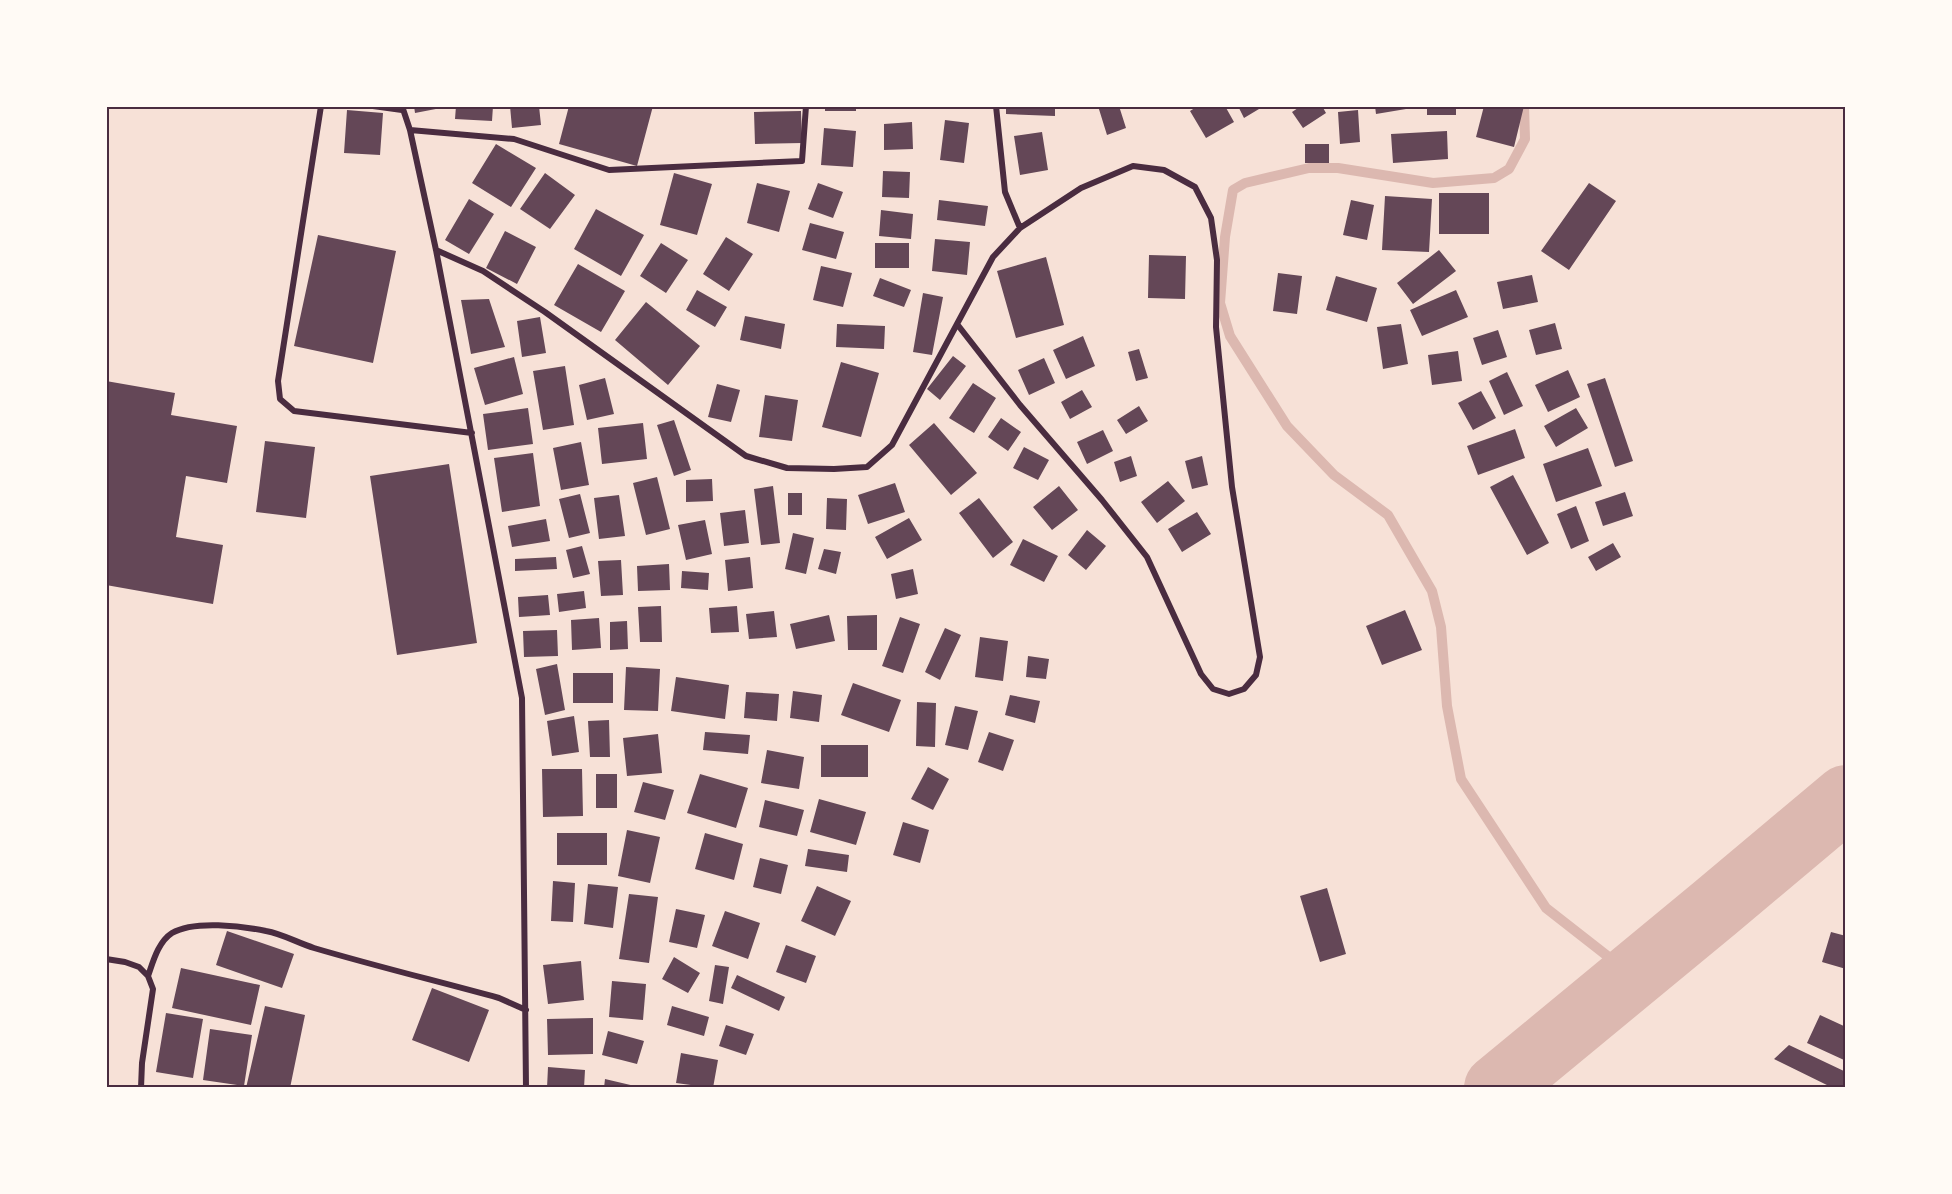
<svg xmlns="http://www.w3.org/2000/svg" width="1952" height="1194" viewBox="0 0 1952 1194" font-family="Overpass,sans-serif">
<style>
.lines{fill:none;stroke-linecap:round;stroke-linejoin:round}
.stream{stroke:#dcb8b0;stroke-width:10}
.river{stroke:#dcb8b0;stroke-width:66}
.building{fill:#644757}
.minor{stroke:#4a2c40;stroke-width:6}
.neatline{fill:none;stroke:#4a2c40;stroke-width:2}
</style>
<rect width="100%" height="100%" fill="#f7e1d7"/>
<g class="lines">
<path class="stream" d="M1524,106L1525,139L1509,169L1494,178L1433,183L1338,168H1309L1245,183L1233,190L1225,237L1220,303L1230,336L1287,426L1334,475L1388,515L1432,591L1441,627L1447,706L1461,779L1546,908L1633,976"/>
<path class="river" d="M1497,1088L1715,908L1846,798"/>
</g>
<path class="building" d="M414,106H441V108L415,113Z
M456,106H493L492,121L455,119Z
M510,106H539L541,125L512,128Z
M569,106H653L637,166L559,144Z
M825,106H856V111H825Z
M1006,106H1055V116L1006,114Z
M1098,106H1119L1126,128L1107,135Z
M1198,106H1225L1234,122L1206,138L1190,111Z
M1238,106H1264L1244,118Z
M1301,106H1322L1326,113L1303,128L1292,112Z
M1375,106H1406V109L1376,114Z
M1427,106H1456V115H1427Z
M1484,106H1524L1514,147L1476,137Z
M347,110L383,113L380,155L344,153Z
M1358,110L1360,142L1340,144L1338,112Z
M801,111L802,143L755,144L754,112Z
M945,120L969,123L964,163L940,160Z
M912,122L913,149L884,150V124Z
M824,128L856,131L853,167L821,165Z
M1447,131L1448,159L1393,163L1391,134Z
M1042,132L1048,170L1020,175L1014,136Z
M496,144L536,168L511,207L472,183Z
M1305,144H1329V163H1305Z
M883,171L910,172L909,198L882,197Z
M545,173L575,195L550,229L520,209Z
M674,173L712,184L697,235L660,225Z
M757,183L790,191L779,232L747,223Z
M818,183L843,192L833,218L808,209Z
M1589,183L1616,201L1569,270L1541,251Z
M1439,193H1489V234H1439Z
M1385,196L1432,199L1429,252L1382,250Z
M469,199L494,214L469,254L445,240Z
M939,200L988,206L985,226L937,220Z
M1351,200L1374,205L1367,240L1343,235Z
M596,209L644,235L621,276L574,249Z
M881,210L913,214L911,239L879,236Z
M810,223L844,232L836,259L802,250Z
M505,231L536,247L517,284L486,268Z
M318,235L396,251L373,363L294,346Z
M726,237L753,254L729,291L703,274Z
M935,239L970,242L967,275L932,271Z
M661,243L688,260L666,293L640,276Z
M875,243H909V268H875Z
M1439,250L1456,271L1413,304L1397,283Z
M1149,255L1186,256L1185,299L1148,298Z
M1046,257L1064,325L1016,338L997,271Z
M578,264L625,291L601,332L554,305Z
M821,266L852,273L843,307L813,300Z
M1278,273L1302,276L1297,314L1273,311Z
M1532,275L1538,302L1503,309L1497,282Z
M1336,276L1377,288L1367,322L1326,310Z
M880,278L911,290L904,307L873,296Z
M697,290L727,307L715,327L686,310Z
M1456,290L1468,317L1422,336L1410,310Z
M923,293L943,297L932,355L913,352Z
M489,299L505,347L471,354L461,300Z
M646,302L700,346L668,385L615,340Z
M745,316L785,324L781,349L740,340Z
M540,317L546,353L522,357L517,321Z
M1555,323L1562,349L1536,355L1529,330Z
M837,324L885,326L884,349L836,347Z
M1401,324L1408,364L1383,369L1377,327Z
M1498,330L1507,357L1482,365L1473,338Z
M1083,336L1095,366L1066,379L1053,350Z
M1139,349L1148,378L1136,381L1128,352Z
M1458,351L1462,381L1432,385L1428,355Z
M953,356L966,366L940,400L927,389Z
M514,357L523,394L485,405L474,368Z
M1044,358L1055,383L1029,395L1018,370Z
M841,362L879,373L861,437L822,427Z
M565,366L574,425L543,430L533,371Z
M1568,370L1580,397L1548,412L1535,385Z
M1507,372L1523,406L1504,415L1489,381Z
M605,378L614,414L587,420L579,385Z
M1605,378L1633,461L1615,467L1587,384Z
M106,381L175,393L171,415L237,426L227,483L186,476L176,537L223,545L213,604L106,585Z
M973,383L996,398L974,433L949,418Z
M717,384L740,390L731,422L708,417Z
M1082,390L1092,407L1070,419L1061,402Z
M1481,391L1496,418L1473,430L1458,403Z
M765,395L798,400L792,441L759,437Z
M1139,406L1148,421L1126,434L1117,420Z
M528,408L533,444L488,450L483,414Z
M1576,408L1588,428L1556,447L1544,426Z
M1001,418L1021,432L1008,451L988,437Z
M674,420L691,470L674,476L657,425Z
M643,423L647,459L602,464L598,428Z
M934,423L977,473L951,495L909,445Z
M1515,429L1525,458L1478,475L1467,446Z
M1103,430L1113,451L1087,464L1077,442Z
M265,441L315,447L306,518L256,512Z
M581,442L589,485L561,490L553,448Z
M1024,447L1049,460L1038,480L1013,468Z
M1588,448L1602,486L1556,502L1543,464Z
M533,453L540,506L502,512L494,458Z
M1131,456L1137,476L1120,482L1114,462Z
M1202,456L1208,485L1192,489L1185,461Z
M449,464L477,643L397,655L370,476Z
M1513,475L1549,543L1527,555L1490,487Z
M657,477L670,529L646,535L633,483Z
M712,479L713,501L686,502V480Z
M1168,481L1185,501L1157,523L1141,502Z
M895,483L905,512L868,524L858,495Z
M773,486L780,543L761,545L754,489Z
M1059,486L1078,510L1052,530L1033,507Z
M1625,492L1633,516L1603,526L1595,502Z
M788,493H802V515H788Z
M580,494L590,533L569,538L559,499Z
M619,495L625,536L599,539L594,498Z
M827,498L847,499L846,530L826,529Z
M979,498L1013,542L993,558L959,513Z
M1576,506L1589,541L1571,549L1557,514Z
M745,510L749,543L724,546L720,513Z
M1197,512L1211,534L1182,552L1168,529Z
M909,518L922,540L887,559L875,537Z
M546,519L550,541L512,547L508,526Z
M705,520L712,554L686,560L678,525Z
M1087,530L1106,546L1086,570L1068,555Z
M793,533L814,538L806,574L785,569Z
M1023,539L1058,556L1044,582L1010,565Z
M1613,543L1621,557L1596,571L1588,557Z
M582,546L590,574L573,578L566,550Z
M824,549L841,552L836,574L818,569Z
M556,557L557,569L515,571V559Z
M750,557L753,588L728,591L725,560Z
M621,560L623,595L601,596L598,561Z
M669,564L670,590L638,591L637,566Z
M913,569L918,594L896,599L891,574Z
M682,571L709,573L708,590L681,588Z
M584,591L586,608L559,612L557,594Z
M548,595L550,615L519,617L518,597Z
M661,606L662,642H640L638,607Z
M737,606L739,632L711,633L709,608Z
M1405,610L1422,650L1382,665L1366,626Z
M774,611L777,637L749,639L746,614Z
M829,615L835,641L796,649L790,624Z
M877,615V650H848L847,616Z
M900,617L920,624L903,673L882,666Z
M599,618L601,648L572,650L571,620Z
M627,621L628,649L610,650V622Z
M945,628L961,635L940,680L925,672Z
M557,630L558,656L524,657L523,631Z
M980,637L1008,641L1003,681L975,677Z
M1028,656L1049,659L1046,679L1026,677Z
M557,664L565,710L545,715L536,669Z
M626,667L660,669L658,711L624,710Z
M573,673H613V703H573Z
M676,677L729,685L725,719L671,711Z
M853,683L901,700L889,732L841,715Z
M793,691L822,695L819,722L790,718Z
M746,692L779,694L777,721L744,718Z
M1010,695L1040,701L1035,723L1005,715Z
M917,702L936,703L935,747L916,746Z
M955,706L978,711L968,750L945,745Z
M574,716L579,752L552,756L547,721Z
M609,720L610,757H590L588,721Z
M705,732L750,735L748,754L703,750Z
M989,732L1014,740L1003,771L978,762Z
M658,734L662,773L627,776L623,738Z
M821,745H868V777H821Z
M767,750L804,757L799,789L761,783Z
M928,767L949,779L933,810L911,799Z
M542,769H582L583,816L543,817Z
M596,774H617V808H596Z
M700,774L748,788L736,828L687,813Z
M643,782L674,790L665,820L634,812Z
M819,799L866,812L856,845L810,832Z
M765,800L804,810L797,836L759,827Z
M903,822L929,830L920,863L893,855Z
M627,830L660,837L650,883L618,876Z
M557,833H607V865H557Z
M705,833L743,844L734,880L695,869Z
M808,849L849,855L847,872L805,866Z
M760,858L788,865L781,894L753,887Z
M553,881L575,883L573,922L551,921Z
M588,884L618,887L613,928L584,924Z
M817,886L851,901L835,936L801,921Z
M1327,888L1346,954L1320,962L1300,896Z
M629,894L658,897L649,963L619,959Z
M676,909L705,915L697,948L669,942Z
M725,911L760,923L748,959L712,946Z
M227,931L294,954L282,988L216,965Z
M1831,932L1846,936V969L1822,962Z
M786,945L816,956L806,983L776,972Z
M674,957L700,973L688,993L662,979Z
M581,961L584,1000L548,1004L543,965Z
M715,965L729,967L723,1004L709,1001Z
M181,968L260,985L251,1025L172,1008Z
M737,975L785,997L779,1011L731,988Z
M612,981L646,984L643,1020L609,1017Z
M432,988L489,1010L469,1062L412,1040Z
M265,1006L305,1015L290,1088H246Z
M672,1006L709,1017L704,1036L667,1025Z
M166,1013L203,1019L193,1078L156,1072Z
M1820,1015L1846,1027V1056L1844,1060L1807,1043Z
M593,1018V1054L548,1055L547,1019Z
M726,1025L754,1034L746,1055L719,1046Z
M210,1029L252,1035L244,1086L203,1080Z
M608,1031L644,1041L637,1064L602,1055Z
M1789,1045L1846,1072V1088H1833L1774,1059Z
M681,1053L718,1060L713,1088L676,1083Z
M548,1067L585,1070L584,1088H547Z
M605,1079L639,1087V1088H604Z"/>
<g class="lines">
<path class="minor" d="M321,106L278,381L280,399L294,411L472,433
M373,106L402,110
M402,106L410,130L436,250L522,698L526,1088
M996,106L1005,192L1020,228
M410,130L514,139L609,170L802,161L806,106
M436,250L483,271L545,312L746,456L787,468L834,469L867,467L892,445L993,257L1020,228L1081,188L1133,166L1164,170L1195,187L1211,218L1217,260L1216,327L1232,487L1260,657L1256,675L1244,689L1229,694L1213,689L1201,674L1147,557L1102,500L1020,405L957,324
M106,959L125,962L139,967L148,976L153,989L142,1063L141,1088
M148,976C153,962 158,942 172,933C194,920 242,926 266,931C283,934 298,943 314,948C375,966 437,981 499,998L526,1010"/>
</g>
<rect width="1952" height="1194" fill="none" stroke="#fffaf5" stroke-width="216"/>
<rect x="108" y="108" width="1736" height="978" class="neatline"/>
</svg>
